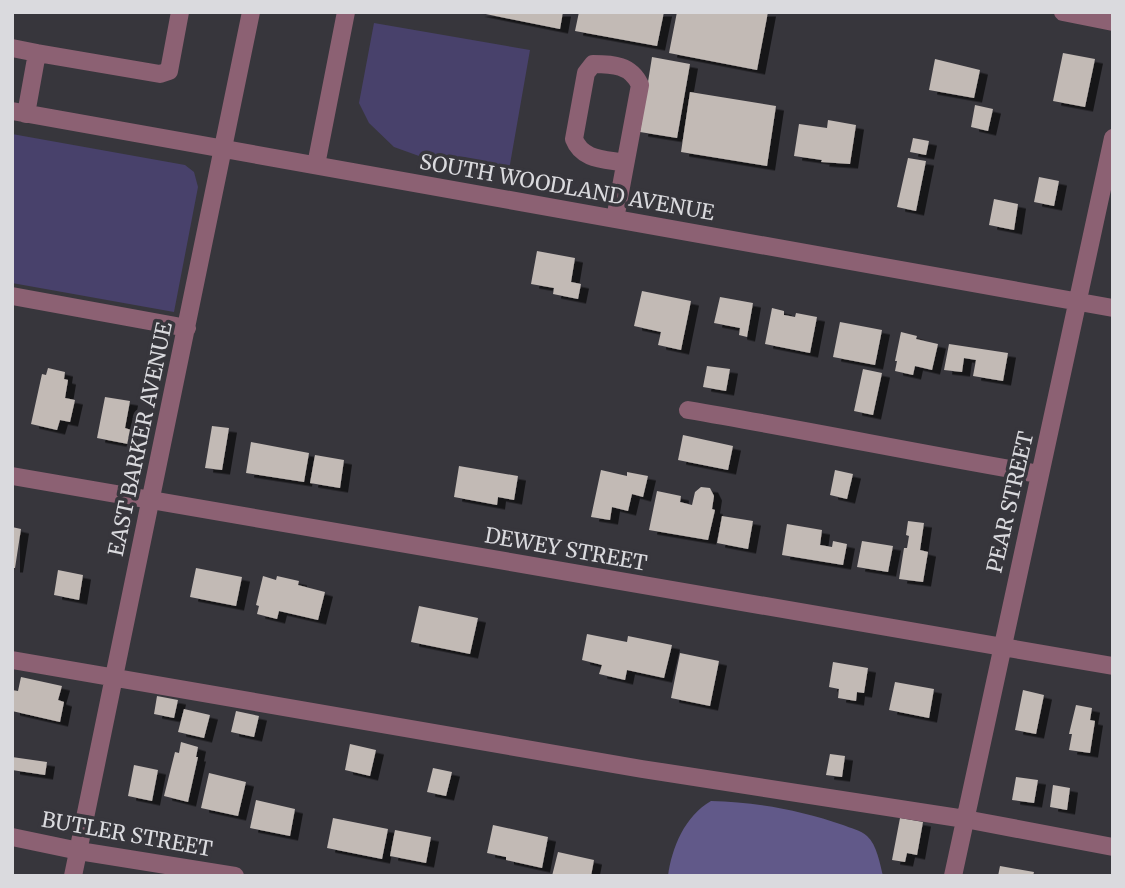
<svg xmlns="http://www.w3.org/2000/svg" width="1125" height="888" viewBox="0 0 1125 888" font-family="Merriweather,serif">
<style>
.green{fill:#48416b}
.forest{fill:#615989}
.building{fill:#c2bab5;filter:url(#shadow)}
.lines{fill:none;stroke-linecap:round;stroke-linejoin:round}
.minor{stroke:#8c6173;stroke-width:18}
.labels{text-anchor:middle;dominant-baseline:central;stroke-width:7;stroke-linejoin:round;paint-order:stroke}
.street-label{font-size:21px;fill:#dadade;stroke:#37363c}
</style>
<defs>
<filter id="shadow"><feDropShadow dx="8" dy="4.5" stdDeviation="0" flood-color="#0009"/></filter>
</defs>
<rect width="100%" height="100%" fill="#37363c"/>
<path class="green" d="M374,23L530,50L509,170L419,156L394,147L369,123L359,103Z
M12,134L185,165L194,172L198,187L174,312L12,283Z"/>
<path class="forest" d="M711,801C756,802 800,810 843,825C850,828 861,830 867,836C877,845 880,864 883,876H668C672,847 685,816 711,801Z"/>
<path class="building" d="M476,12H563L560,29Z
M579,12H664L657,46L575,31Z
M677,12H768L757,70L669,53Z
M1063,53L1095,59L1085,107L1053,101Z
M652,57L690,64L677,138L640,132Z
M935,59L980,70L974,98L929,90Z
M690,92L776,106L767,166L681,152Z
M975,105L993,109L988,131L971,127Z
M828,120L856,125L850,164L821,162L822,160L794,156L799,124L827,128Z
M913,138L929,141L926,155L910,152Z
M908,158L926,161L916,211L897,207Z
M1039,177L1059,181L1054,206L1034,202Z
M994,199L1018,204L1014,230L989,225Z
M537,251L575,258L571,282L581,284L578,299L553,294L554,288L531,284Z
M642,291L691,301L681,350L658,345L661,332L634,326Z
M720,297L753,303L747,337L739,335L740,328L714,323Z
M772,308L784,311V315L795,317L796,313L817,317L810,353L765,344Z
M840,322L882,330L875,365L833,357Z
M901,332L917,336L916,339L938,344L932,370L915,366L913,375L895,371L897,361H895Z
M949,344L1008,353L1003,381L973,376L976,360L964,358L962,372L944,370Z
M707,366L730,369L726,391L703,387Z
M48,368L65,372L64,379L68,380L65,398L75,400L70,422L60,420L57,430L31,424L42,374L46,375Z
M863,369L882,373L873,415L854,411Z
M105,397L130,401L125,428L131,430L128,444L97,438Z
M212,426L229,428L222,470L205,468Z
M683,435L733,446L728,470L678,460Z
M251,442L309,453L304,482L246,473Z
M315,455L344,460L340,488L310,483Z
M459,466L518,476L514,500L498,497L497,505L454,497Z
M601,470L627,476V472L648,476L643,497L632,494L628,511L612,507L610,520L591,517Z
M835,470L853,474L847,499L830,495Z
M701,487L710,488L714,496L712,509L715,510L708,540L649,530L657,491L681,496L680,502L692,505L695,492Z
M722,516L753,521L748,549L717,543Z
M908,521L924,523L920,550L928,552L923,582L899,579L904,548H907L909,536L906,535Z
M787,524L822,530L820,545L832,547L833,541L847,544L843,565L782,555Z
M12,527L21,529L15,568H12Z
M862,541L893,546L888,572L857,567Z
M196,568L242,577L236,606L190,597Z
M58,570L83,575L79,600L54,595Z
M263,576L276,580L277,576L299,581L298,585L325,592L318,620L279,611L277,619L257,614L259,606L256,605Z
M419,606L478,618L470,654L411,642Z
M587,634L627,642L628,636L672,645L664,678L627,670L625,680L599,674L602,665L582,660Z
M680,653L719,661L710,706L671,698Z
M833,662L868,668L864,693L857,692L856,701L838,698L839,689L829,687Z
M21,677L62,686L58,700L64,702L60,722L12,711V690L18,691Z
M895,682L934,689L929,718L889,710Z
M1023,690L1044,695L1036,734L1015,730Z
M157,696L178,700L174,718L154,714Z
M1076,705L1092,708L1090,720L1095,721L1090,753L1069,750L1072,734H1069Z
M184,709L210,715L204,738L178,732Z
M236,711L259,716L254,737L231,732Z
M181,742L198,747L196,757H198L188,802L164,796L175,752L179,753Z
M350,744L376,750L370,776L345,770Z
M830,754L845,756L842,777L826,775Z
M12,757L47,762L45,775L12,770Z
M134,765L158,770L152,801L128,796Z
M433,768L452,772L446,796L427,792Z
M209,773L246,782L238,816L201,808Z
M1016,777L1038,780L1034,803L1012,800Z
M1053,785L1070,788L1067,810L1050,807Z
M256,800L295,809L290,836L250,828Z
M333,818L388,829L382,859L327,848Z
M900,818L923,822L917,855L907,853L905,862L892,860Z
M493,825L548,837L542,868L506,860V857L487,853Z
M395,830L431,837L426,863L390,856Z
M558,852L594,860L591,876H552Z
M1000,866L1034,872L1033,876H998Z"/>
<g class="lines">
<path class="minor" d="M1063,12L1113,22
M12,48L37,53L26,114
M37,53L160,74L169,71L180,12
M12,111L1113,308
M316,165L346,12
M615,219L640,85C631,65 613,64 593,64L586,73L574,139C582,160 604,159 625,163
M12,296L187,328
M688,410C806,430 922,454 1039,474
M12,476L1113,666
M12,660L642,769L965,819L1113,847
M12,837L79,851L235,876
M73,876L251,12
M953,876L1113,138"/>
</g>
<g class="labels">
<g class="street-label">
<text transform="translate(567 187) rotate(10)">SOUTH WOODLAND AVENUE</text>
<text transform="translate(140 439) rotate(-78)">EAST BARKER AVENUE</text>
<text transform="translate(1010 502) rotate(-77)">PEAR STREET</text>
<text transform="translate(566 549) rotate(10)">DEWEY STREET</text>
<text transform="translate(127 834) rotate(10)">BUTLER STREET</text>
</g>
</g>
<rect width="1125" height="888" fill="none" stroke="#dadade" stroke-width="28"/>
</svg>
